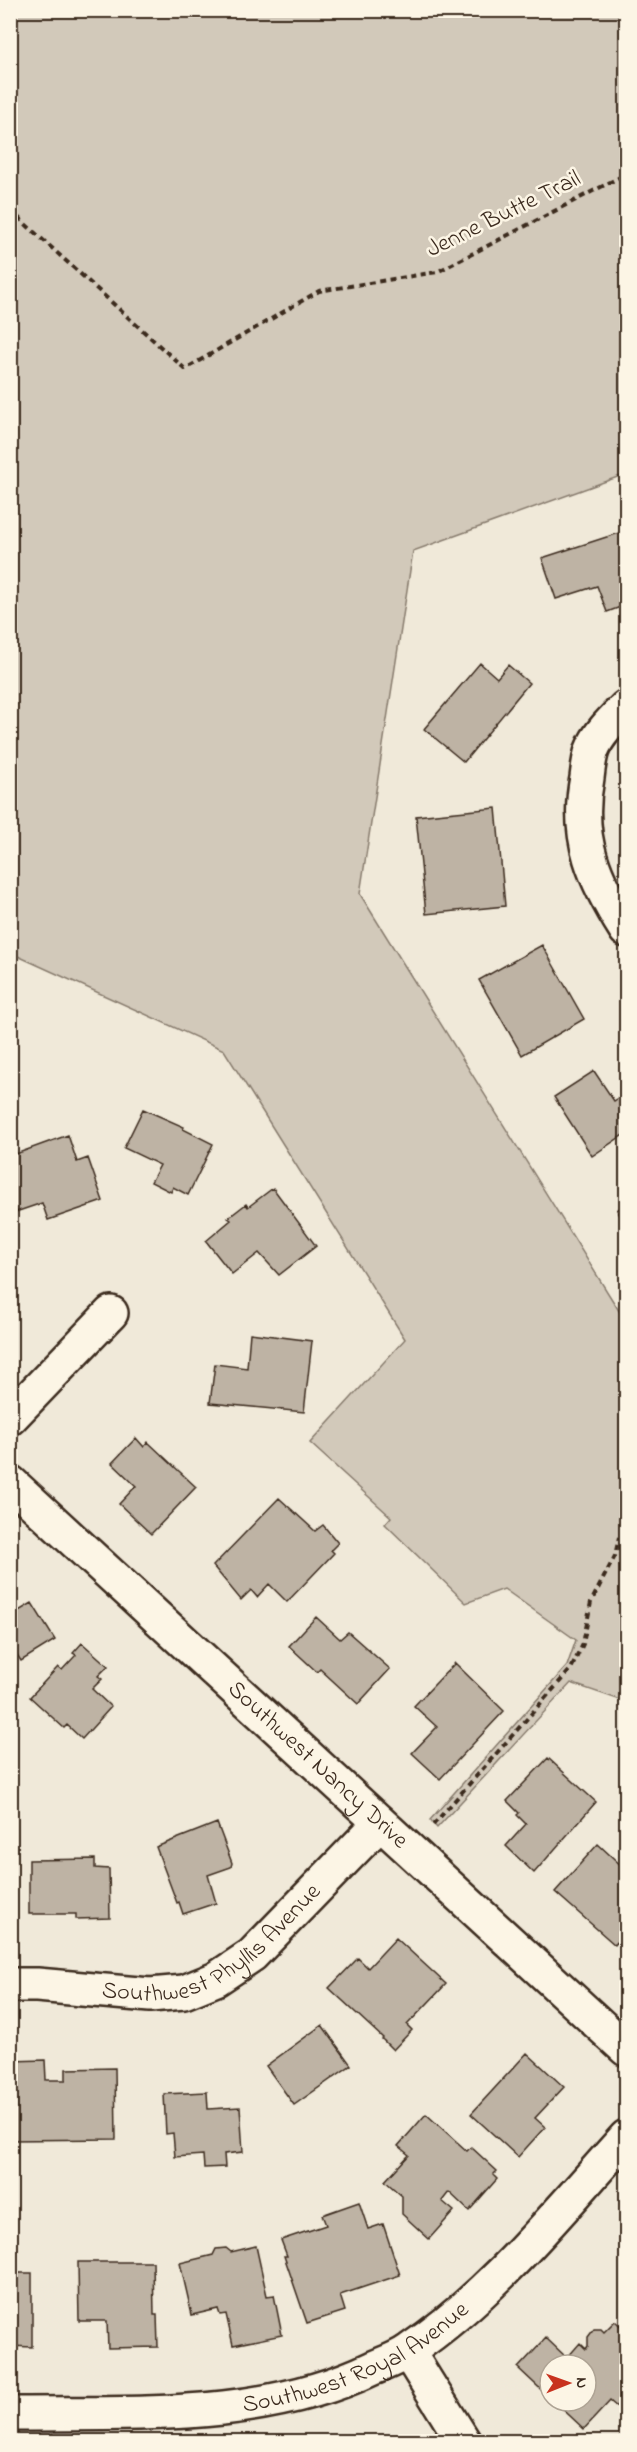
<svg xmlns="http://www.w3.org/2000/svg" width="637" height="2452" viewBox="0 0 637 2452" font-family="'Indie Flower',sans-serif">
<style>
.green{fill:#d2c9ba;stroke:#867a6c;stroke-width:1.5}
.building{fill:#beb3a4;stroke:#3b2a1e;stroke-width:1.5}
.lines{fill:none;stroke-linecap:round;stroke-linejoin:round}
.minor-casing{stroke:#3b2a1e;stroke-width:38}
.path{stroke:#3b2a1e;stroke-width:4;stroke-dasharray:6 4.5;stroke-linecap:butt}
.minor{stroke:#fcf5e5;stroke-width:33}
.labels{text-anchor:middle;dominant-baseline:central;stroke-width:5;stroke-linejoin:round;paint-order:stroke}
.street-label{font-size:24px;fill:#3b2a1e;stroke:#fcf5e5}
</style>
<rect width="100%" height="100%" fill="#f0e9d9"/>
<filter id="ink" filterUnits="userSpaceOnUse"><feTurbulence type="fractalNoise" baseFrequency=".0167" numOctaves="2"/><feDisplacementMap in="SourceGraphic" scale="12" xChannelSelector="R" yChannelSelector="G"/><feConvolveMatrix kernelMatrix="1 2 1 2 8 2 1 2 1" color-interpolation-filters="sRGB"/></filter>
<g filter="url(#ink)">
<path class="green" d="M11,10L626,11V474L413,551L360,894L626,1322V1702L571,1683L437,1828L430,1820L567,1666L576,1640L504,1589L466,1603L385,1524L391,1517L310,1443L405,1339L224,1050L11,953Z"/>
<path class="building" d="M622,532L626,548V605L607,612L597,586L556,599L542,558Z
M480,663L497,678L508,665L529,683L464,762L424,729Z
M496,808L505,906L426,914L416,816Z
M542,945L584,1019L522,1055L479,980Z
M594,1071L614,1101L626,1093V1133L592,1156L554,1097Z
M143,1109L184,1127L183,1129L213,1144L188,1195L173,1187L171,1192L151,1182L160,1165L124,1148Z
M68,1135L77,1162L88,1158L103,1201L48,1220L42,1203L10,1214V1156Z
M273,1188L316,1246L279,1275L259,1253L232,1274L206,1241L231,1220L228,1218L246,1204L248,1207Z
M626,1204V1226L617,1210Z
M250,1333L312,1341L304,1412L210,1403L215,1364L247,1368Z
M136,1438L144,1447L148,1442L196,1487L151,1534L119,1504L136,1486L112,1463Z
M279,1498L315,1531L323,1525L338,1543L331,1550L334,1553L287,1602L269,1584L257,1597L251,1590L241,1600L213,1566Z
M10,1602L17,1612L32,1603L55,1640L21,1661L12,1647L10,1648Z
M316,1617L340,1639L348,1632L390,1669L358,1704L320,1669L317,1672L289,1646Z
M82,1643L108,1666L98,1676L102,1679L92,1689L111,1707L82,1739L67,1725L64,1728L30,1697L58,1667L62,1670L76,1655L73,1653Z
M455,1663L504,1711L440,1779L412,1753L437,1727L414,1706Z
M548,1758L596,1802L534,1873L506,1846L526,1824L517,1815L519,1813L507,1801Z
M217,1823L232,1863L231,1867L208,1875L216,1903L183,1914L179,1902L177,1903L156,1847Z
M598,1844L624,1868L621,1871L626,1876V1930L615,1945L555,1892Z
M95,1859V1868L109,1869L110,1918L76,1919V1914H29V1860Z
M396,1938L446,1984L407,2025L412,2030L393,2050L382,2039L383,2038L329,1988L358,1958L368,1968Z
M322,2025L351,2065L294,2105L266,2066Z
M527,2053L564,2087L535,2118L545,2127L518,2157L471,2114Z
M45,2060L46,2080H66V2069L115,2068L116,2139L10,2140V2061Z
M207,2092L208,2109L240,2107L243,2152L224,2154L225,2167L204,2168L203,2155L175,2157L173,2133L166,2134L164,2094Z
M426,2114L467,2151L471,2147L497,2171L493,2175L497,2179L469,2211L449,2192L442,2201L454,2211L429,2239L402,2214V2196L385,2181L409,2155L398,2146Z
M359,2202L368,2229L383,2224L400,2275L340,2295L345,2311L307,2323L284,2256H287L281,2240L326,2225L322,2215Z
M256,2246L267,2296L274,2295L282,2335L233,2345L226,2314L220,2315L218,2309L192,2315L180,2263L213,2255L216,2249L226,2248L231,2252Z
M78,2262H153L154,2315H157L158,2347L108,2348L107,2321H79Z
M10,2273H32V2347L10,2346Z
M615,2321L626,2331V2402L619,2409L610,2401L584,2429L554,2401H586V2365H550V2398L518,2368L546,2338L567,2358L580,2343L586,2349L588,2346V2337L594,2329H601L604,2332Z"/>
<g class="lines">
<defs>
<g id="minor">
<path d="M626,707C614,719 598,734 592,750C589,759 588,769 587,778C575,838 595,881 626,930"/>
<path d="M10,1418L111,1313"/>
<path id="s1" d="M10,1482L626,2049"/>
<path id="s2" d="M10,1985H37L150,1995L184,1992L216,1979L252,1955L380,1823"/>
<path d="M408,2352L464,2442"/>
<path id="s3" d="M10,2414C131,2412 261,2422 373,2368C385,2363 399,2358 410,2350C494,2293 558,2212 626,2137"/>
</g>
</defs>
<use href="#minor" class="minor-casing"/>
<path class="path" d="M10,210L185,369L319,291L437,272L626,174
M433,1825L571,1669L583,1644L591,1602L615,1556L619,1537"/>
<use href="#minor" class="minor"/>
</g>
</g>
<g class="labels">
<g class="street-label">
<text transform="translate(504 215) rotate(-26)">Jenne Butte Trail</text>
<text stroke="none"><textPath href="#s1" startOffset="418">Southwest Nancy Drive</textPath></text>
<text stroke="none"><textPath href="#s2" startOffset="219">Southwest Phyllis Avenue</textPath></text>
<text stroke="none"><textPath href="#s3" startOffset="357">Southwest Royal Avenue</textPath></text>
</g>
</g>
<rect width="637" height="2452" fill="none" stroke="#fcf5e5" stroke-width="36"/>
<rect x="18" y="18" width="601" height="2416" fill="none" stroke="#3b2a1e" stroke-width="2" filter="url(#ink)"/>
<g transform="translate(568 2383) rotate(89)"><circle r="28" fill="#fcf5e5" stroke="#afa495" stroke-width="1.5"/>
<path d="M0-4.5L10 22L0 15L-10 22Z" fill="#c8321e"/>
<text y="-9" font-size="16" font-weight="bold" text-anchor="middle" fill="#3b2a1e">N</text>
</g>
</svg>
